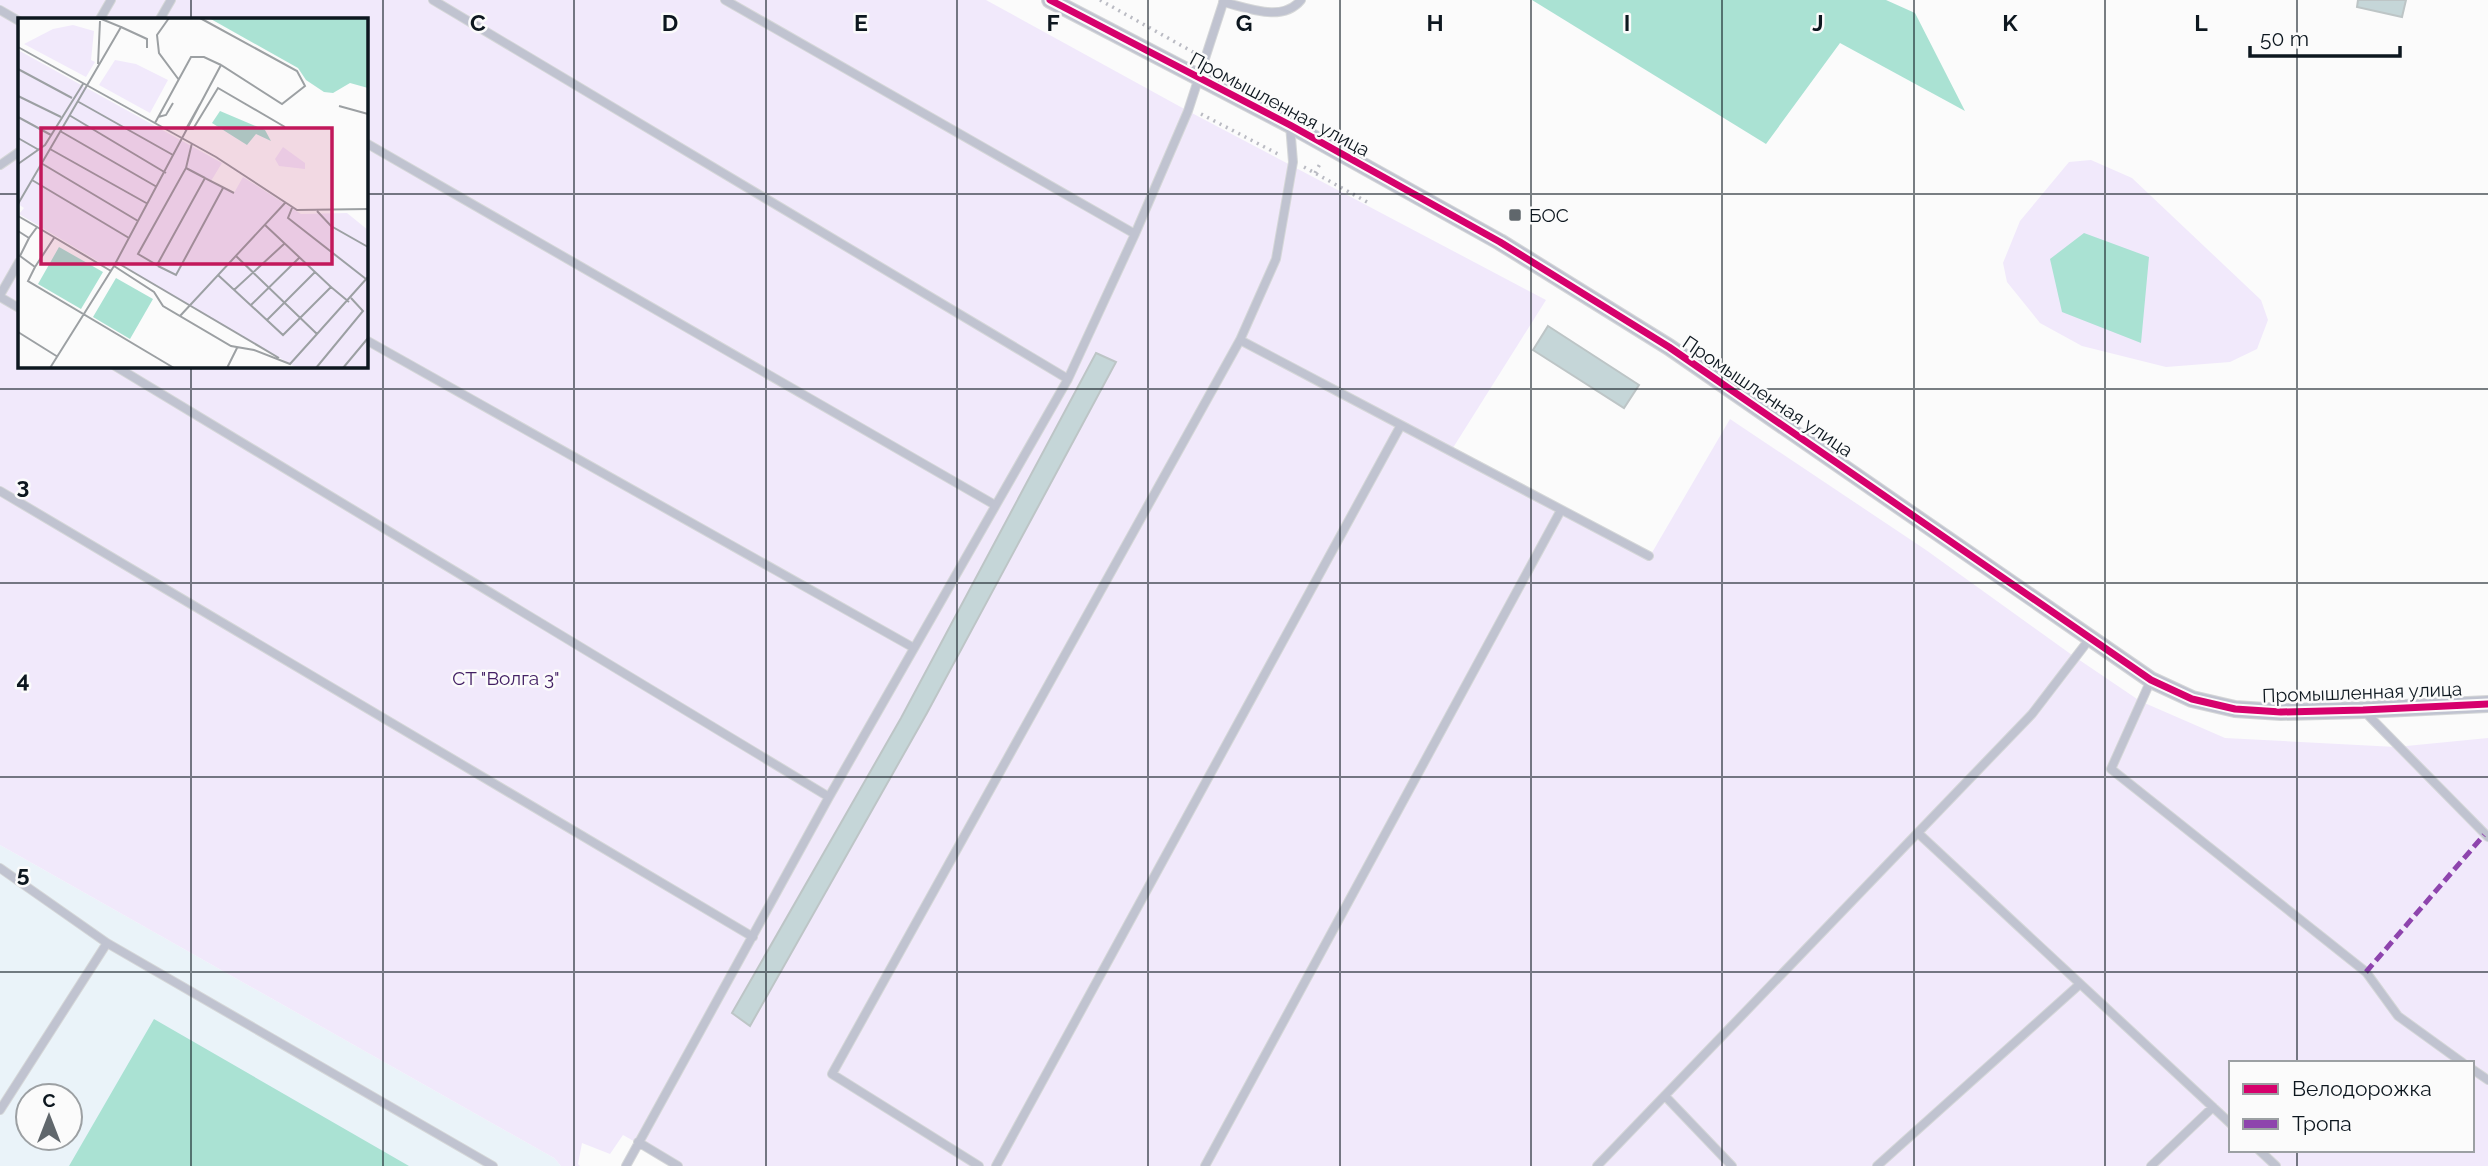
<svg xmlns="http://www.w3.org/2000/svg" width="2488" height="1166" viewBox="0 0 2488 1166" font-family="Raleway,sans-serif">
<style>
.built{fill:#eaf3f9;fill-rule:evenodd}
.green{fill:#f1e9fb;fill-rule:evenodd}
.water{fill:#aae2d3}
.building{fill:#c5d6d8;stroke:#bdc5c6;stroke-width:2}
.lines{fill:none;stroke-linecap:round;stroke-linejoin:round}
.lane-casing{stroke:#d5d7d8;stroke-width:10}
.street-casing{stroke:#d5d7d8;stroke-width:18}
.path{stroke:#babbc3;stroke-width:3.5;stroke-dasharray:2 5;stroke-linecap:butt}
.lane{stroke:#c0c3d0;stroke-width:8}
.street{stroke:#c0c3d0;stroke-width:16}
.quiet{stroke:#8e44ad;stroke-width:5;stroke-dasharray:10 5;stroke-linecap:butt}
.cycleway-casing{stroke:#fbfbfb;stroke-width:11}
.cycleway{stroke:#d6006c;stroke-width:7}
.grid{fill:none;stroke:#0d171f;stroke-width:2;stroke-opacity:0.55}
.poi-dot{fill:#60676c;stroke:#fbfbfb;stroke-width:2.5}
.labels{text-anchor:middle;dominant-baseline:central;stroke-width:5;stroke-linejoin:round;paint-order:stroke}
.street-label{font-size:19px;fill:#0d171f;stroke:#fbfbfb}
.poi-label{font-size:19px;fill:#0d171f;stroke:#fbfbfb;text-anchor:start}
.park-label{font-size:19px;fill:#432064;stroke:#fbfbfb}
.inset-road{fill:none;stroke:#9ca0a3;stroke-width:2}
.view{fill:#c2185b;fill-opacity:0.15;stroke:#c2185b;stroke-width:3.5}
.inset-edge{fill:none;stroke:#0d171f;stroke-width:3.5}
.grid-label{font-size:23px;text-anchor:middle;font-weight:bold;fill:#0d171f;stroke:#fbfbfb;stroke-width:5;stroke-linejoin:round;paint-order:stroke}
</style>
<rect width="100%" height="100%" fill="#fbfbfb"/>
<path class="built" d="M0,845L554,1158L561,1166H0ZM28,1096H70V1138H28Z"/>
<path class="green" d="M0,0H986L1188,111L1546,300L1451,451L1650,556L1730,419L1926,550L2072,655L2140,701L2225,738L2396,747L2488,738V1166H678L623,1135L610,1154L582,1143L578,1164L580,1166H561L554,1158L0,845ZM19,19H366V366H19ZM2231,1063H2472V1150H2231Z
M2091,160L2132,178L2261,300L2268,320L2257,349L2230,362L2166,367L2082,346L2040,323L2007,282L2003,263L2020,221L2069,162Z"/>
<path class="water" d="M1532,0H1886L1915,13L1965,111L1840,43L1766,144Z
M2084,233L2149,257L2141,343L2062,312L2050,259Z
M154,1019L409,1166H69Z"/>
<path class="building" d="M2358,0H2406L2402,17L2357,7Z
M1548,326L1639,385L1624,408L1533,350Z
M1096,353L1116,362L927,713L750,1026L732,1013L901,718Z"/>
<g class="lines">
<defs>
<path id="lane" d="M433,0L1068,379
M725,0L1135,234
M1223,2C1248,8 1282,23 1301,0
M0,10L19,21
M100,19L111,0
M160,19L171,0
M366,143L995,505
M0,165L19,152
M0,295L19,262
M0,297L19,308
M366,340L914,648
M1240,340L1401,425
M115,366L829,797
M0,491L753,937
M2151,680L2111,769L2366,972L2398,1016L2463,1063
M2363,710L2488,837
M1918,833L2231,1124
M0,868L107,943L493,1166
M2472,1069L2488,1080
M1665,1096L1732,1166
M0,1110L107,943
M638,1142L678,1166
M2259,1150L2276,1166
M626,1166L829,797L1068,379L1135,234L1188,111L1224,0
M979,1166L832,1074L1240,340L1276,259L1293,162L1290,125
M996,1166L1401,425L1649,556
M1205,1166L1561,510
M1597,1166L2032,714L2091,637
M1877,1166L2080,984
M2151,1166L2213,1107"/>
<path id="street" d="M1050,0L1290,125L1500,242L1669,347L2151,680L2192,699L2235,709L2281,712L2363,710L2488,704"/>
</defs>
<use href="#lane" class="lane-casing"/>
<use href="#street" class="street-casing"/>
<path class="path" d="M1100,0L1193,52
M1201,114L1278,154
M1304,167L1369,203
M1315,173L1321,162"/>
<use href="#lane" class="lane"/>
<use href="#street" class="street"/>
<path class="quiet" d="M2366,972L2484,835"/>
<defs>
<path id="cycleway" d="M1050,0L1290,125L1500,242L1669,347L2151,680L2192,699L2235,709L2281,712L2363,710L2488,704"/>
</defs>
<use href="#cycleway" class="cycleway-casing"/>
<use href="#cycleway" class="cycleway"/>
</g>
<path class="grid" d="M191,0V19M383,0V1166M574,0V1166M766,0V1166M957,0V1166M1148,0V1166M1340,0V1166M1531,0V1166M1722,0V1166M1914,0V1166M2105,0V1166M2297,0V1063M0,194H19M366,194H2488M191,366V1166M0,389H2488M0,583H2488M0,777H2488M0,972H2488M2297,1150V1166"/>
<rect class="poi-dot" x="1508" y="208" width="14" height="14" rx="3.5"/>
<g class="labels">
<g class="street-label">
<text transform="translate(1280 104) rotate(28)">Промышленная улица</text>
<text transform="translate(1768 396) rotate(34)">Промышленная улица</text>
<text transform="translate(2362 692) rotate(-2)">Промышленная улица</text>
</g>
<g class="poi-label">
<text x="1529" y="215">БОС</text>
</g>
<g class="park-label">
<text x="506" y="678">СТ "Волга 3"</text>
</g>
</g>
<g transform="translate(18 18)">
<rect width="350" height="350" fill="#fbfbfb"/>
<path d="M55,7L76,13L73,42L77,44L68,59L6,26L35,11ZM0,32L204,145L193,163L216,175L225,159L283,196L329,195L350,212V350H279L98,244H91L93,251L1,196L6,190L0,186ZM97,42L118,46L150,62L132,95L81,67ZM265,129L287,145V151L261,148L257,141Z" fill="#f1e9fb"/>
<path d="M191,0H350V70L332,65L315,75L306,74L288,62L280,50ZM202,93L247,112L253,123L238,116L229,127L194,105ZM41,229L85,254L63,291L20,266ZM98,260L135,281L112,321L75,299Z" fill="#aae2d3"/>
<path class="inset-road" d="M151,0L139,17L141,35L161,62M103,9L129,21V30M0,29L198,139L279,192L350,191M80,46L82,3M0,51L54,80M0,78L43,99M59,83L155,137M321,88L350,96M51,97L148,155M0,99L33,117M140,99L148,97L155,85M137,105L173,39H186L203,47M166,111H175L200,70L267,109M168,111L182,86M42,113L139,169M0,120L21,132M174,125L168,150L120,236L139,247L187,160L216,175M32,131L130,186M23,145L120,203M0,146L27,127L65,66M168,150L187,160M14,162L111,220M0,186L103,9L81,0M274,190L270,200L348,261M299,193L313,208L350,229M0,198L19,209L11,220M19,209L93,253M0,213L11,220L2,238L17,249L10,263L156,350M218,238L299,316L350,259M98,244L261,340M96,248L136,274L145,288L213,328L236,332L272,346L299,316M140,248L158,257L205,170M17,249L36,220M200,257L265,317L313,269L247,207M313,269L331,284M216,272L266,226M233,287L281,240M162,298L267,185M249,302L297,254M0,314L40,339M32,350L96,248L203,47L264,86L287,68L279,53L182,0M209,350L219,330M298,350L345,293L333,280M325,350L350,320"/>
<path class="view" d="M23,110H314V246H23Z"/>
<rect width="350" height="350" class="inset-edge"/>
</g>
<g class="grid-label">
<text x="478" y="31">C</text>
<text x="670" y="31">D</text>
<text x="861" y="31">E</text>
<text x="1053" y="31">F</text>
<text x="1244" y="31">G</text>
<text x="1435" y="31">H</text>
<text x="1627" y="31">I</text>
<text x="1818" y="31">J</text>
<text x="2010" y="31">K</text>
<text x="2201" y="31">L</text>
<text x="23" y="494">3</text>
<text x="23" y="688">4</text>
<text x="23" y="882">5</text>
</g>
<rect x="2229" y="1061" width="245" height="91" fill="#fbfbfb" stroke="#9ca0a3" stroke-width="2"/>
<rect x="2243" y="1084" width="35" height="10" fill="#d6006c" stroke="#9ca0a3" stroke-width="2"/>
<text x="2292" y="1096" font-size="21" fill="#0d171f">Велодорожка</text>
<rect x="2243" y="1119" width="35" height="10" fill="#8e44ad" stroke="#9ca0a3" stroke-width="2"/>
<text x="2292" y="1131" font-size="21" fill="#0d171f">Тропа</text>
<g transform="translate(49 1117)"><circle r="33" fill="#fbfbfb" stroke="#9ca0a3" stroke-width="2"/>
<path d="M0-5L12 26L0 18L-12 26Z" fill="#60676c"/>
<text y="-10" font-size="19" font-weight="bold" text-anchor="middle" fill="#0d171f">С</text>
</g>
<path d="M2250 46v10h150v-10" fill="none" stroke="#0d171f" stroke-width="3.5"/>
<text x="2260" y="46" font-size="21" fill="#0d171f" stroke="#fbfbfb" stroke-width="5" paint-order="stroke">50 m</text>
</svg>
